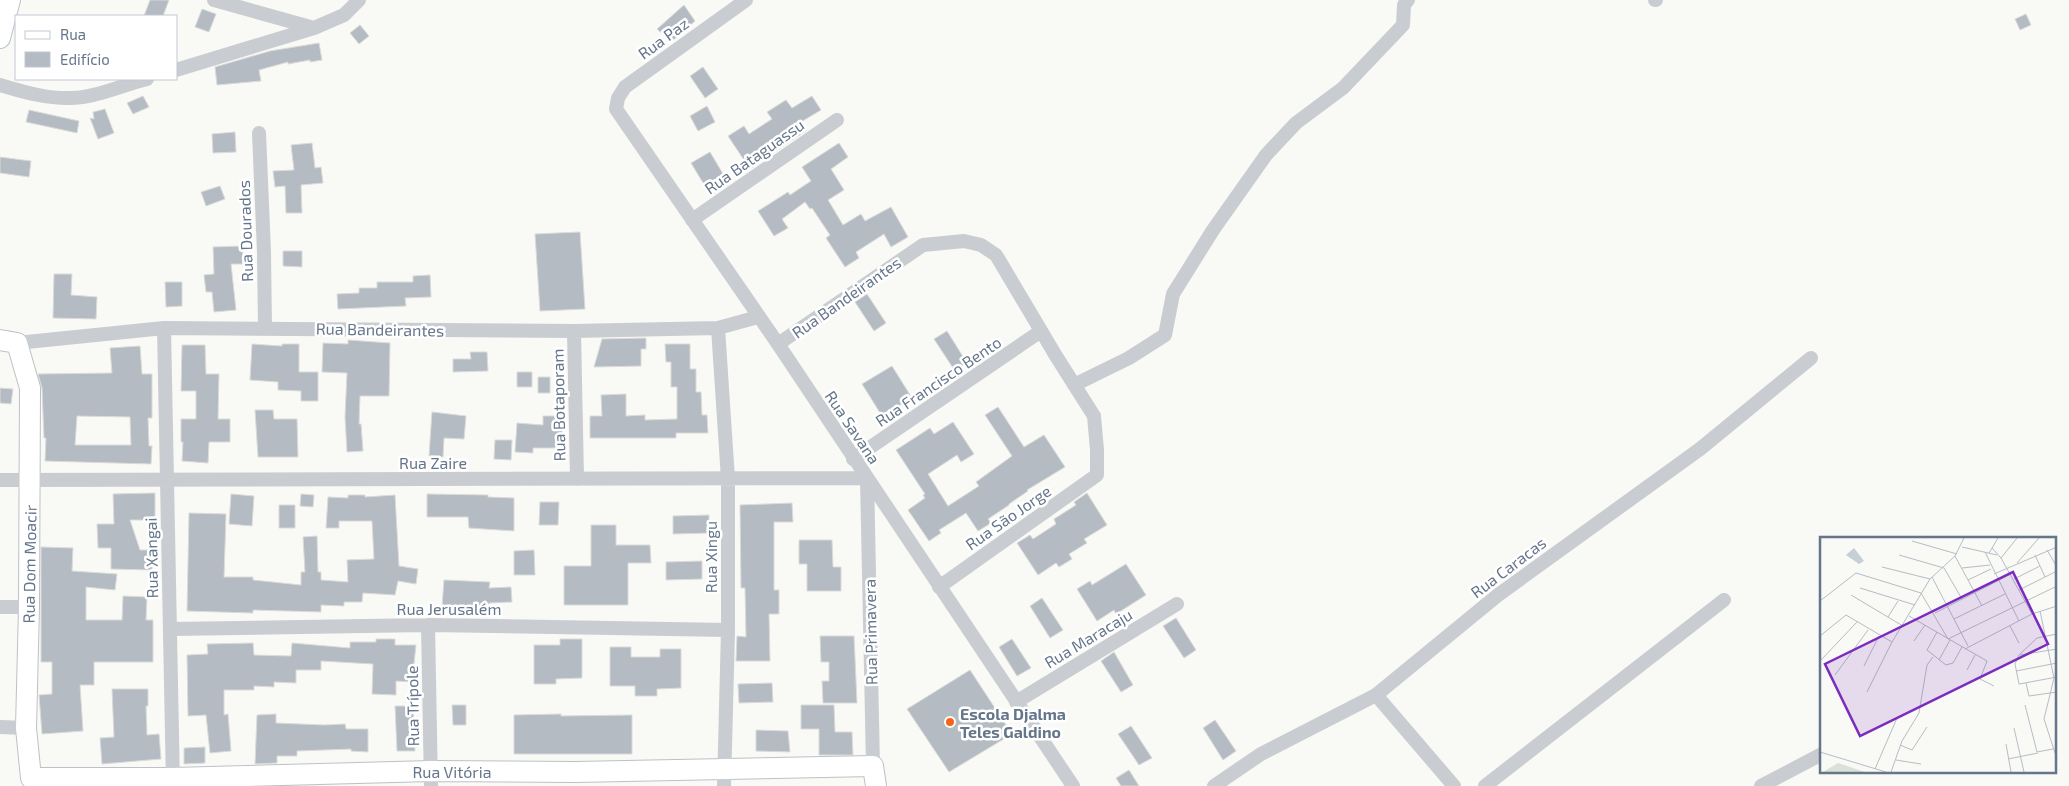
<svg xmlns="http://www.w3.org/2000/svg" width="2069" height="786" viewBox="0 0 2069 786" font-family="'Exo 2',sans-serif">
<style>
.building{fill:#b4bbc2;stroke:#dbdbd9;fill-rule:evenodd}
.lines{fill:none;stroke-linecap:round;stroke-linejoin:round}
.secondary-casing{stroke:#bdc1c7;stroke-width:22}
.street{stroke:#c9ccd1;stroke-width:14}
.secondary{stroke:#fff;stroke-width:20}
.poi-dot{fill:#f4651b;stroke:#fff;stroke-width:2}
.labels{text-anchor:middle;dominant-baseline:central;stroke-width:5;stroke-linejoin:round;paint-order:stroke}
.street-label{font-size:16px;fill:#65768b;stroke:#fff}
.poi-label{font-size:16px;font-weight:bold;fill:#65768b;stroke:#fff;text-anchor:start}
.inset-road{fill:none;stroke:#b5bdc5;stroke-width:1}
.view{fill:#7b2cbf;fill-opacity:0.15;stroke:#7b2cbf;stroke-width:2.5}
.inset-edge{fill:none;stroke:#65768b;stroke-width:2.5}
</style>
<rect width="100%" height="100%" fill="#f9f9f6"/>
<path class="building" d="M150,0H169L163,16H144Z
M684,5L695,21L671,42L657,29Z
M202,9L216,14L209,32L195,27Z
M2026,14L2031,25L2020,30L2015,19Z
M360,25L369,36L359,44L350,33Z
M319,43L322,60L310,62V60L288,64V62L259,70L261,81L217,85L215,67L270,51Z
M703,67L718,89L705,98L690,76Z
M143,96L149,107L133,114L127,103Z
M812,96L821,110L801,122L807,130L750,169L728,136L744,126L749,134L772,119L767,112L786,100L792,108Z
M707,106L715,122L698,131L690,116Z
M105,109L114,133L98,139L90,118L94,119L93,112Z
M29,110L79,121L77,133L26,122Z
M235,132L236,152L213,153L212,134Z
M312,143L315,168L321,167L323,183L301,185L302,213H286L285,186L275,187L273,171L294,170L291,145Z
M839,143L848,157L831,169L844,190L828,200L843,225L861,214L865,221L891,207L908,237L891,247L884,234L856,252L859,258L845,267L826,238L830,235L812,208L810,209L805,202L782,219L788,228L774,236L758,211L788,192L790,195L811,181L802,167Z
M710,152L729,184L711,196L691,163Z
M0,157L31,161L29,177L0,173Z
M220,186L225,199L206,206L201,192Z
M580,232L585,309L540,311L535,234Z
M242,246L243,264H231L236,310L214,312L212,292H206L204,275L214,274L213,247Z
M283,251H302V267L283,266Z
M54,274H72L71,295L97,297L96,319L53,318Z
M430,275L431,297L405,298L406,306L338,309L337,294L359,293V288H377V282H413V276Z
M165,282H182V306L166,307Z
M867,294L886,323L874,331L855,302Z
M947,331L967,363L955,371L934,339Z
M646,338V349H641V366L594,367L602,339Z
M348,340L390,343L389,396H360L359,424H361L363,451L347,452L345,417L347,373L322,372L323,343L348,344Z
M252,344L282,346V344H299V372H318V401H301V391L278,390V382L250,380Z
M665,344H690V369H696V392H701L702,415H707L708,433H676V438H590V416H602L601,395L626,394V416L645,415V420L677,419V387H671V362H666Z
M182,345H205L206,374H219L218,419H230V442H209L208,463L182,461L183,442H181V419H196V391H181Z
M140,346L142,374H152V418H148L149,446H152L151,464L45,461L46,438H44L42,388L38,374L112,373L110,348ZM77,416L130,417L131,445H75Z
M470,352H487L488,371L453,372V359H471Z
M892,366L912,398L882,416L862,384Z
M517,372H532V387H517Z
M538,377H550V393H538Z
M0,388L13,389L11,404L0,403Z
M998,407L1024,447L1044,435L1065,467L1027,490L1028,491L1009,504V505L988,519L991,523L978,531L966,513L939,530L941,533L929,541L908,510L925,498L923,495L925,494L896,450L930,428L934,434L953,422L974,454L961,462L957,455L928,474L948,506L979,486L976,482L1012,456L985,415Z
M255,410H273L274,419H297L298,457H258Z
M432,412L466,416L464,439L444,438L443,457L429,456Z
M543,416H562V448H533V453L515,452L517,423L543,425Z
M495,440H512L511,460L494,459Z
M155,493V520H130L140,550H152V570L111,569V548H98L97,524H114L113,494Z
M1087,493L1107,525L1084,539L1087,543L1069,554L1072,559L1059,567L1056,563L1038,575L1017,543L1030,535L1033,539L1056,524L1054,519L1076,505L1074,502Z
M231,494L254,496L252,526L229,524Z
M301,494L314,495L313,507L300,506Z
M427,494L488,495V497L514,498V531L469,528L468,517H427Z
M348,495H365V497L395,495L399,566L418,569L416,584L398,581L395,595L363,593L362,602H344V606L321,605V612L253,610V613L187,611L189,513L226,514L224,577H253V580L301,585V572H305L303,537L317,536L318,572H321V580L348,582L347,560L374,559L372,521H339V528H326L328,497L348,498Z
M540,502H559L558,525H539Z
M792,503L793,522H774V590H779V614H769L770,661H736L737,636L746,637L745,588H741L740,505Z
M279,505H295V528H279Z
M709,515V533L673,534V516Z
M591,525H616V545H650L651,563H628V605H564V566H591Z
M799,540H832L833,567H841V591H807V564H799Z
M41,547L73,548L72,571L117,574L115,590L86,587V620H122L123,596L147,597L146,620H153V662H94V685H80L83,731L42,734L39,695L52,694V662H41Z
M534,550L535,575H514V551Z
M702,561V579L666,580V562Z
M1126,564L1146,595L1116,614L1114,610L1097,621L1077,589L1090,581L1092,585Z
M444,580L490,582L489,588L511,587L512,602L489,603L488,610L442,607Z
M1042,598L1063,630L1050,638L1030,606Z
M1176,618L1196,650L1184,658L1163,626Z
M820,636H854L857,703H823L822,681H829V662H821Z
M376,639H395V645H416L412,682L396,681V695L372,694L373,664L321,661V670H296V683L274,682V687L254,686V690H224V715L228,714L231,751L210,753L206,715L188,716L187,655L208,654L207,644L253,643L254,655L291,656L292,643L350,648V642H376Z
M560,639H582V678L556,679V684H534V645H560Z
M1012,639L1031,668L1017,676L999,647Z
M610,647H631V657H660V649H681V688L657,689V696H635V686H610Z
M1114,652L1133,685L1121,692L1101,661Z
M970,670L1012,734L949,772L907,709Z
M772,683L773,702L739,703L738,684Z
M112,689H148V706H146L147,735L159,734L161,759L102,764L100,738L114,737Z
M452,705H466V725H453Z
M801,705H834L835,732H852L853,755H819V729H801Z
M395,706H413L415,751H397Z
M276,714V723L324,725L345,724L346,729H368V752L351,751V749L297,751V756H277V763L255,764L257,715Z
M561,714V716L632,715V754H514V715Z
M1215,720L1236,751L1223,760L1203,728Z
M1131,726L1152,758L1139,765L1118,734Z
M756,730L788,731L790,752L756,751Z
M205,747V763L184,764V748Z
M1129,770L1139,786H1121L1116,778Z"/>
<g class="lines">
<defs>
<path id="secondary" d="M0,38L10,0
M0,340L17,343L30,388L29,607L26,728L31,778H173L431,771L575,772L873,766L876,786"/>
</defs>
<use href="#secondary" class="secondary-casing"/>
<path class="street" d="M214,0L314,28
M746,0L625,87L618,98L616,109L778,344L1073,786
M1655,0H1656
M176,70L314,28L344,15L359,0
M0,85C24,92 47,99 72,98C97,97 123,85 147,79
M259,133L264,252L265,328
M692,220L837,120
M164,328L173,785
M718,328L728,479V630L724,786
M574,331L577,479
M17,343L164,328L574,331L718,328L758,317
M778,344L923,245L964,241L981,245L996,255L1056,356L1094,416L1097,450V475L939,587
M1074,385L1129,358L1165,335L1173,294L1213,230L1266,155L1296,123L1343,88L1403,25L1404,5L1408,0
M853,459L1041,331
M0,480L867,478L873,766
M0,607H29
M428,625L431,786
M170,629L428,625L728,630
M1376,695L1454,786
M1016,702L1177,604
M0,727L26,728
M1214,786L1261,754L1376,695L1498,595L1700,449L1811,358
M1485,786L1724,600
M1761,786L1822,754"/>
<use href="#secondary" class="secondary"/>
</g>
<circle class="poi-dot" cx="950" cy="722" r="5"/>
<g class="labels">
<g class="street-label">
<text transform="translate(663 38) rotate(-36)">Rua Paz</text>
<text transform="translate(754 156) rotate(-35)">Rua Bataguassu</text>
<text transform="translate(245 231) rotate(-92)">Rua Dourados</text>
<text transform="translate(846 297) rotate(-35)">Rua Bandeirantes</text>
<text transform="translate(380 329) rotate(1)">Rua Bandeirantes</text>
<text transform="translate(938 381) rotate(-34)">Rua Francisco Bento</text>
<text transform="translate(558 405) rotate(-91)">Rua Botaporam</text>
<text transform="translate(853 427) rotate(56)">Rua Savana</text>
<text x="433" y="462">Rua Zaire</text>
<text transform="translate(1008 517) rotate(-35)">Rua São Jorge</text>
<text transform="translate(710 557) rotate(-90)">Rua Xingu</text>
<text transform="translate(151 558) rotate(-91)">Rua Xangai</text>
<text transform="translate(29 564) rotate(-89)">Rua Dom Moacir</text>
<text transform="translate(1508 567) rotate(-37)">Rua Caracas</text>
<text x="449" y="608">Rua Jerusalém</text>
<text transform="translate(870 632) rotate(-91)">Rua Primavera</text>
<text transform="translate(1088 638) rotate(-31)">Rua Maracaju</text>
<text transform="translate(412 706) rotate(-91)">Rua Trípole</text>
<text x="452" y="771">Rua Vitória</text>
</g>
<g class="poi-label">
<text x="960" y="713">Escola Djalma<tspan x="960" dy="18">Teles Galdino</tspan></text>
</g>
</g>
<g transform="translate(1820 537)">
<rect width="236" height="236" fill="#f9f9f6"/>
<path d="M18,226L45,235H3Z" fill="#dae2d7"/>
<path d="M34,11L44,24L39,27L26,18Z" fill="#c5cfd5"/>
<path class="inset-road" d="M92,4L137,17M142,10L177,18M172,11L181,21L212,77M227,13L237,30M165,15L199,84M169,16L178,1M79,18L124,31L142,62M215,18L225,40M135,19L162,69M181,21L197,1M197,26L219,1M62,30L110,42M142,31L170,28M174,37L237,10M112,40L148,109M194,42L220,29M148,43L171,32M40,51L95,68M199,53L237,34M31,58L83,89M0,64L36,36L101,56L128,102L237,49M220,74L234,141L224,182L237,222M115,76L191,37M89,79L167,124L160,142L174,149M68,80L78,64M134,82L185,57M190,89L199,106M117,95L107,113L126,128L133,126L142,110M237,97L217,101L199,118L195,127L199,147L237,140M0,99L26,78L72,105M94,104L105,88M145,112L212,77L237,69M200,118L237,112M1,123L37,85M119,123L130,103M44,129L59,99M147,133L155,118M196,134L237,126M15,138L48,93M206,146L209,159L237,155M47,155L72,105L110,42L135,19L144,1M205,168L217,215L233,212M194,191L204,235M186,207L191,235M80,208L92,213L107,190M0,215L66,235M188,222L218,216M76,223L101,227M55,232L77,181M71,235L82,204L99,176L107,128L113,120"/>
<path class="view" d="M193,35L228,107L40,199L5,127Z"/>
<rect width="236" height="236" class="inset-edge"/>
</g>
<rect x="15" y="15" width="162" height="65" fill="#ffffff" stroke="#c1c8d1"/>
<rect x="25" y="31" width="25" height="8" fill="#ffffff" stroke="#c1c8d1"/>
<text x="60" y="40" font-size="15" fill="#65768b">Rua</text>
<rect x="25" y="52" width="25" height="15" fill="#b4bbc2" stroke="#c1c8d1"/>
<text x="60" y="65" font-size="15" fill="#65768b">Edifício</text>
</svg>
